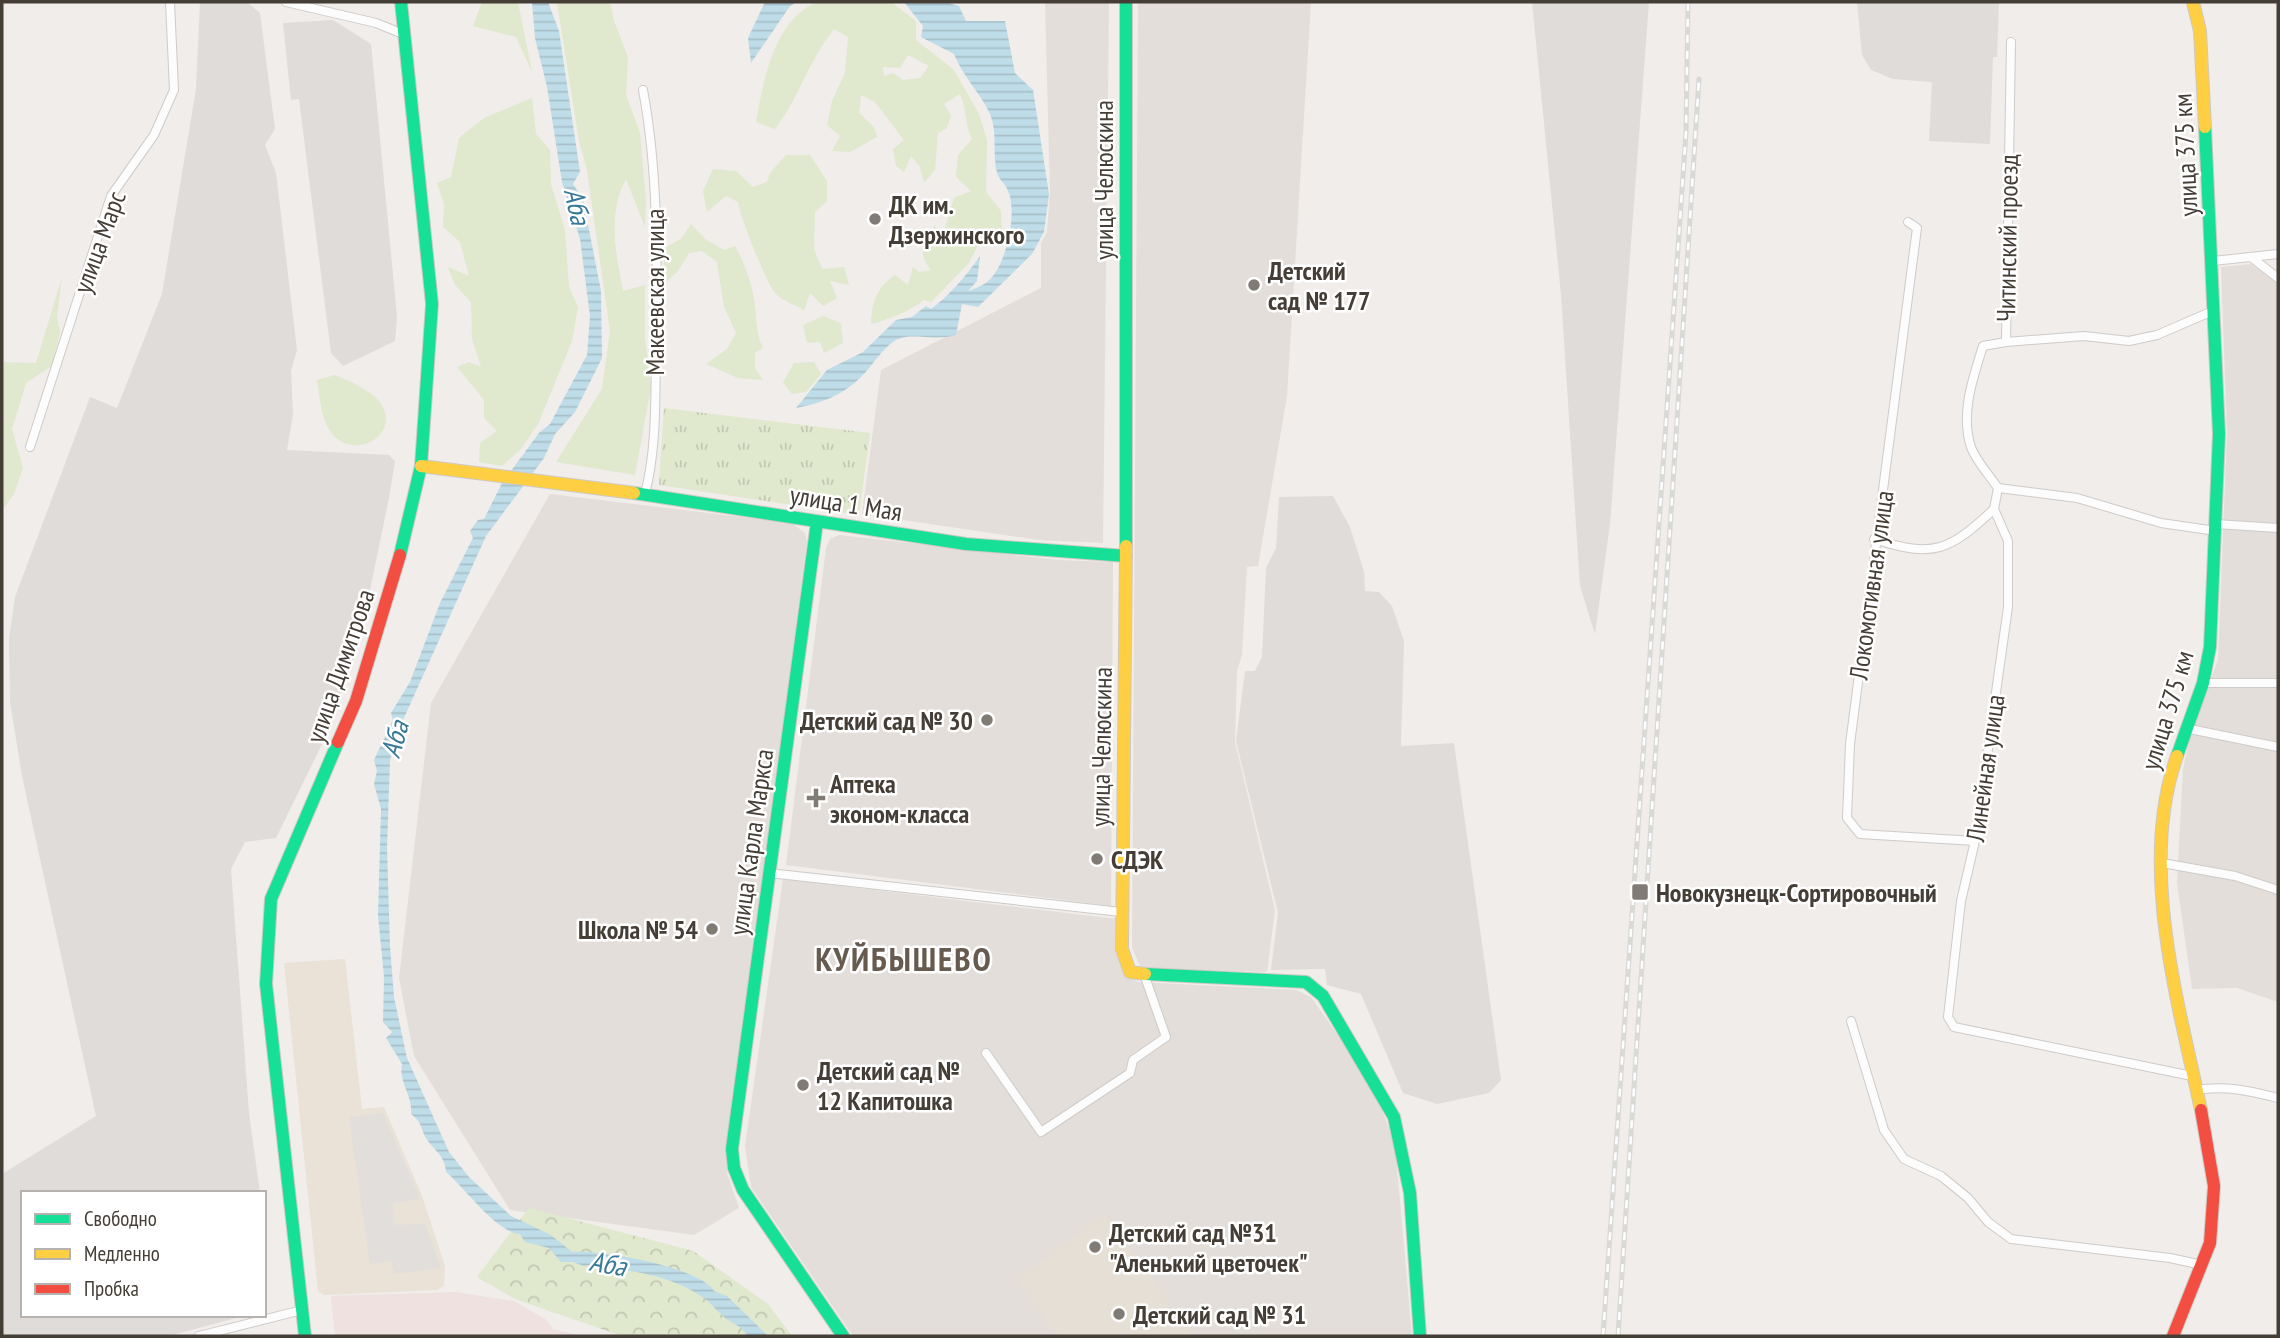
<svg xmlns="http://www.w3.org/2000/svg" width="2280" height="1338" viewBox="0 0 2280 1338" font-family="'PT Sans Narrow',sans-serif">
<style>
.residential{fill:#e3ded9}
.commercial{fill:#eae1d7}
.industrial{fill:#e0dcd9}
.education{fill:#e6dfd6}
.medical{fill:#eee1e0}
.green{fill:#e0e8cd;fill-rule:evenodd}
.forest{fill:url(#forest-crowns)}
.park{fill:url(#park-tufts)}
.parking{fill:#e1dedb}
.water{fill:url(#water-rules)}
.lines{fill:none;stroke-linecap:round;stroke-linejoin:round}
.street-casing{stroke:#cecbc8;stroke-width:10}
.fast-casing{stroke:#cec9c2;stroke-width:14}
.slow-casing{stroke:#cec9c2;stroke-width:14}
.jam-casing{stroke:#cec9c2;stroke-width:14}
.street{stroke:#fdfcfc;stroke-width:8}
.fast{stroke:#16e098;stroke-width:12}
.slow{stroke:#ffcf43;stroke-width:12}
.jam{stroke:#f24e42;stroke-width:12}
.rail-casing{stroke:#d9d9d8;stroke-width:5}
.rail{stroke:#fff;stroke-width:2.5;stroke-dasharray:8;stroke-linecap:butt}
.poi-dot{fill:#817b76;stroke:#fff;stroke-width:2.5}
.labels{text-anchor:middle;dominant-baseline:central;stroke-width:5;stroke-linejoin:round;paint-order:stroke}
.street-label{font-size:26px;fill:#453e37;stroke:#fff}
.poi-label{font-size:26px;font-weight:bold;fill:#453e37;stroke:#fff;text-anchor:start}
.water-label{font-size:28px;font-style:italic;fill:#377997;stroke:#fff}
.district-label{font-size:33px;font-weight:bold;letter-spacing:2px;fill:#675b50;stroke:#fff}
</style>
<defs>
<pattern id="forest-crowns" width="20" height="18" patternUnits="userSpaceOnUse" patternTransform="scale(1.75)"><rect width="20" height="18" fill="#e0e8cd"/><path d="M2 6a3 3 0 1 1 6 0M12 15a3 3 0 1 1 6 0" fill="none" stroke="#c2c8b1"/></pattern>
<pattern id="park-tufts" width="24" height="20" patternUnits="userSpaceOnUse" patternTransform="scale(1.75)"><rect width="24" height="20" fill="#e0e8cd"/><path d="M3 7l-1-3M5 7V3M7 7l1-3M15 17l-1-3M17 17v-4M19 17l1-3" fill="none" stroke="#c2c8b1"/></pattern>
<pattern id="water-rules" width="6" height="5" patternUnits="userSpaceOnUse" patternTransform="scale(1.75)"><rect width="6" height="5" fill="#bfdde9"/><path d="M0 2.5h6" fill="none" stroke="#a6bfc8"/></pattern>
</defs>
<rect width="100%" height="100%" fill="#f0edea"/>
<path class="residential" d="M1045,2H1109L1103,543L1039,540L862,514L881,370L1041,288V243L1047,232L1050,193Z
M1138,2H1311L1287,396L1258,566L1247,567L1242,655L1237,671L1235,742L1275,910L1267,972L1148,969L1140,966L1132,947Z
M2251,264L2278,284V1002L2237,988L2192,989L2177,883L2183,769L2191,733L2218,660L2227,433L2221,267Z
M550,494L792,523L805,533L807,542L727,1152V1173L739,1208L694,1235L510,1210L414,1056L399,978L431,703Z
M839,535L1057,560L1113,562L1111,906L786,865L826,548L830,539Z
M783,879L1117,919L1127,976L1138,982L1296,990L1311,997L1347,1048L1378,1100L1389,1128L1396,1156L1412,1336H853L751,1187L745,1146Z"/>
<path class="commercial" d="M345,959L362,1109L384,1107L422,1196L445,1266L444,1286L437,1290L324,1295L318,1291L284,963Z"/>
<path class="industrial" d="M200,2H247L260,13L275,129L265,145L276,173L297,350L291,371L293,414L287,450L389,455L395,461L389,498L360,638L331,726L276,838L245,842L231,869L249,1113L260,1193H23V1315H247L169,1336H2V1174L96,1116L22,776L10,702L9,639L15,597L90,397L117,408L162,294L196,89Z
M1532,2H1649L1610,524L1595,634L1580,586L1561,295Z
M1857,2H1999L1997,57H1993L1990,144L1929,141L1932,82L1893,79L1871,70L1862,55Z
M333,20L371,44L397,317L395,341L343,366L331,353L299,99L291,100L283,23Z
M1333,496L1350,527L1364,572L1365,591L1379,592L1392,606L1404,641L1401,746L1454,743L1501,1080L1489,1093L1437,1104L1403,1093L1361,994L1327,985L1325,969L1271,970L1278,913L1236,741L1245,671H1255L1262,657L1266,568L1276,548L1279,497Z"/>
<path class="education" d="M1105,1214L1193,1336H1057L1017,1279Z"/>
<path class="medical" d="M455,1292L514,1301L545,1319L553,1329L581,1336H335L331,1296Z"/>
<path class="green" d="M482,2H518L532,72L516,37L473,26Z
M557,2H610L614,21L628,57L626,95L640,133L646,202L645,227L626,179C607,213 616,254 623,291L645,285V337L651,387L635,475L556,462L602,389L610,331L587,170L579,141Z
M816,2H891L916,21V40L954,70L979,114L987,140L986,192L1001,211L1002,236L995,247L988,243L977,247L969,263L931,302L924,300C910,311 888,320 871,324C872,302 876,288 895,275L908,285L913,267L919,272L931,270C917,254 924,242 935,225L942,238L954,198L971,191L956,177L958,155L972,139C964,122 967,109 960,94L944,104L951,116L947,128L938,133L935,170L924,183L920,167L911,156L904,172L896,166L893,149L904,140L875,102L861,95L859,113L874,127L877,137L850,152L832,151L840,136L827,125L832,101L845,73L848,37L834,29C809,60 799,98 775,129L756,122C764,79 773,23 816,2ZM908,55L929,66L920,78L903,80L893,73L884,76L883,67L900,68Z
M532,98L536,134L550,150L551,184L565,230L569,287L578,307L572,341L539,422L521,449L502,466L479,462L480,443L497,431L484,418V400L457,367L469,362L481,367L472,339L471,302L455,285L448,267L469,276L460,242L443,227L444,204L437,183L451,177L459,138L484,118Z
M786,155H810L827,181V201L815,212L814,249L822,269L844,267L849,285L830,281L837,298L823,306L810,293L804,311C796,304 783,302 776,294C767,285 740,217 738,202L726,196L707,212L703,191L713,169L736,171L753,187L767,182L770,173Z
M691,224L705,239L724,250L735,246C744,262 751,280 754,299C757,316 755,333 763,348L755,353V368L763,380L738,378L706,364L727,349L736,333L724,307L717,262L702,251L689,253L678,271L664,284V248L681,239Z
M62,277L57,317L60,332L52,366L26,383L12,429L23,468L14,494L2,511V362L36,363Z
M823,316L841,323L843,343L824,353L820,342L807,343L803,325Z
M814,362L821,374L806,392L792,394L783,382L794,363Z
M335,375C349,381 366,388 377,399C405,429 361,462 334,436C321,422 320,398 317,380Z"/>
<path class="forest" d="M529,1208L693,1251L768,1304L792,1336H622L515,1299L477,1277Z"/>
<path class="park" d="M664,408L870,433L859,515L659,485Z"/>
<path class="parking" d="M383,1113L420,1199L393,1203L395,1225L425,1224L441,1268L394,1274L391,1261L370,1264L349,1117Z"/>
<path class="water" d="M532,2H548L559,31L580,172L573,184L583,199L601,291L602,358L575,412L555,434L544,458L486,536L394,740L390,761L387,848L390,946L394,997L407,1058L449,1152L469,1177L511,1216L551,1235L572,1252C601,1250 700,1267 714,1291L727,1296L768,1336H748C737,1322 737,1327 724,1317C718,1312 713,1306 708,1301C681,1280 643,1271 610,1269C600,1269 594,1263 584,1266L573,1262H561L549,1248L525,1242L520,1234C497,1233 465,1188 446,1172C445,1155 434,1151 426,1138C420,1127 422,1122 411,1114C413,1095 398,1082 402,1064L386,1038L392,1032L383,1022L384,977L378,915L381,809L374,784L377,771L374,760L393,720L391,713L410,682L440,603L473,538L470,531L478,520L484,519L502,483L539,433L550,424L587,355L590,316L580,239L562,182L547,87L535,38Z
M765,2H797L790,6L751,63L748,38Z
M904,2H945L959,6L966,21H1005L1015,73L1033,90L1049,194L1044,232L1032,254L978,307L962,304L956,335C934,341 913,333 898,339C883,346 872,367 860,378C843,395 819,404 796,408L827,370L863,352L896,320L912,317L926,306L931,309C950,295 966,276 980,256L977,281L968,291C974,289 982,286 987,282C1006,268 1018,212 1008,191C1006,184 999,180 997,173C992,153 998,133 990,114C980,92 963,77 954,54L921,37L923,26Z"/>
<g class="lines">
<defs>
<path id="street" d="M286,2L376,23L403,34
M643,90C659,175 657,264 656,351C655,399 657,447 645,494
M1908,222L1917,228L1850,744L1847,818L1860,834L1975,841
M2251,257L2278,278
M2213,261L2278,254
M2006,342L2084,336L2129,341L2157,335L2215,310
M30,447L111,196L154,135L174,90L170,2
M1998,488C1990,476 1976,461 1971,447C1960,414 1973,378 1983,346L2006,342L2011,42
M2216,524L2278,528
M1874,539C1935,559 1950,550 1994,509
M2203,683H2278
M2185,728L2278,747
M2162,863L2235,876L2278,890
M769,873L1121,912
M1851,1021L1884,1130L1904,1159L1941,1176L1968,1198L1988,1222L2011,1239L2170,1258L2202,1265
M986,1053L1041,1132L1130,1073L1133,1060L1166,1037L1144,974
M2192,1076L1954,1027L1948,1017L1961,901L1975,841L2008,607V541L1994,509L1998,488L2077,498L2161,523L2216,531
M2196,1090C2225,1085 2250,1091 2278,1098
M199,1336L302,1310"/>
<path id="fast" d="M1126,2V546
M634,493L966,544L1126,556
M817,522L732,1149L734,1168L743,1190L843,1336
M400,555L421,466L432,304L401,2
M2177,756L2203,683L2210,647L2219,434L2205,127
M1145,974L1306,982L1323,996L1394,1117L1410,1193L1420,1336
M305,1336L266,984L271,899L338,742"/>
<path id="slow" d="M2193,2L2200,31L2205,127
M421,466L634,493
M1126,546L1122,949L1130,972L1145,974
M2177,756C2138,865 2178,1001 2201,1110"/>
<path id="jam" d="M338,742L356,701L400,555
M2173,1336L2210,1243L2214,1186L2201,1110"/>
</defs>
<use href="#street" class="street-casing"/>
<use href="#fast" class="fast-casing"/>
<use href="#slow" class="slow-casing"/>
<use href="#jam" class="jam-casing"/>
<use href="#street" class="street"/>
<use href="#fast" class="fast"/>
<use href="#slow" class="slow"/>
<use href="#jam" class="jam"/>
<defs>
<path id="rail" d="M1603,1336L1686,132L1688,2
M1618,1336L1699,79"/>
</defs>
<use href="#rail" class="rail-casing"/>
<use href="#rail" class="rail"/>
</g>
<g class="poi-dot">
<circle cx="875" cy="219" r="7"/>
<circle cx="1254" cy="285" r="7"/>
<circle cx="987" cy="720" r="7"/>
<path d="M812.5 787.5h7v7h7v7h-7v7h-7v-7h-7v-7h7z"/>
<circle cx="1097" cy="859" r="7"/>
<rect x="1631" y="883" width="18" height="18" rx="3.5"/>
<circle cx="712" cy="929" r="7"/>
<circle cx="803" cy="1085" r="7"/>
<circle cx="1095" cy="1247" r="7"/>
<circle cx="1119" cy="1314" r="7"/>
</g>
<g class="labels">
<g class="street-label">
<text transform="translate(2185 155) rotate(-93)">улица 375 км</text>
<text transform="translate(1103 180) rotate(-90)">улица Челюскина</text>
<text transform="translate(2007 238) rotate(-89)">Читинский проезд</text>
<text transform="translate(99 242) rotate(-70)">улица Марс</text>
<text transform="translate(654 292) rotate(-90)">Макеевская улица</text>
<text transform="translate(846 503) rotate(9)">улица 1 Мая</text>
<text transform="translate(1871 585) rotate(-82)">Локомотивная улица</text>
<text transform="translate(340 666) rotate(-71)">улица Димитрова</text>
<text transform="translate(2167 710) rotate(-73)">улица 375 км</text>
<text transform="translate(1101 747) rotate(-89)">улица Челюскина</text>
<text transform="translate(1985 768) rotate(-82)">Линейная улица</text>
<text transform="translate(751 842) rotate(-82)">улица Карла Маркса</text>
</g>
<g class="poi-label">
<text x="889" y="204">ДК им.<tspan x="889" dy="30">Дзержинского</tspan></text>
<text x="1268" y="270">Детский<tspan x="1268" dy="30">сад № 177</tspan></text>
<text x="973" y="720" text-anchor="end">Детский сад № 30</text>
<text x="830" y="783">Аптека<tspan x="830" dy="30">эконом-класса</tspan></text>
<text x="1111" y="859">СДЭК</text>
<text x="1656" y="892">Новокузнецк-Сортировочный</text>
<text x="698" y="929" text-anchor="end">Школа № 54</text>
<text x="817" y="1070">Детский сад №<tspan x="817" dy="30">12 Капитошка</tspan></text>
<text x="1109" y="1232">Детский сад №31<tspan x="1109" dy="30">"Аленький цветочек"</tspan></text>
<text x="1133" y="1314">Детский сад № 31</text>
</g>
<g class="water-label">
<text transform="translate(578 206) rotate(77)">Аба</text>
<text transform="translate(394 739) rotate(-74)">Аба</text>
<text transform="translate(608 1263) rotate(10)">Аба</text>
</g>
<g class="district-label">
<text x="904" y="958">КУЙБЫШЕВО</text>
</g>
</g>
<rect width="2280" height="1338" fill="none" stroke="#453e37" stroke-width="7"/>
<rect x="21" y="1191" width="245" height="126" fill="#ffffff" stroke="#b5b2af" stroke-width="2"/>
<rect x="35" y="1214" width="35" height="10" fill="#16e098" stroke="#b5b2af" stroke-width="2"/>
<text x="84" y="1226" font-size="21" fill="#453e37">Свободно</text>
<rect x="35" y="1249" width="35" height="10" fill="#ffcf43" stroke="#b5b2af" stroke-width="2"/>
<text x="84" y="1261" font-size="21" fill="#453e37">Медленно</text>
<rect x="35" y="1284" width="35" height="10" fill="#f24e42" stroke="#b5b2af" stroke-width="2"/>
<text x="84" y="1296" font-size="21" fill="#453e37">Пробка</text>
</svg>
